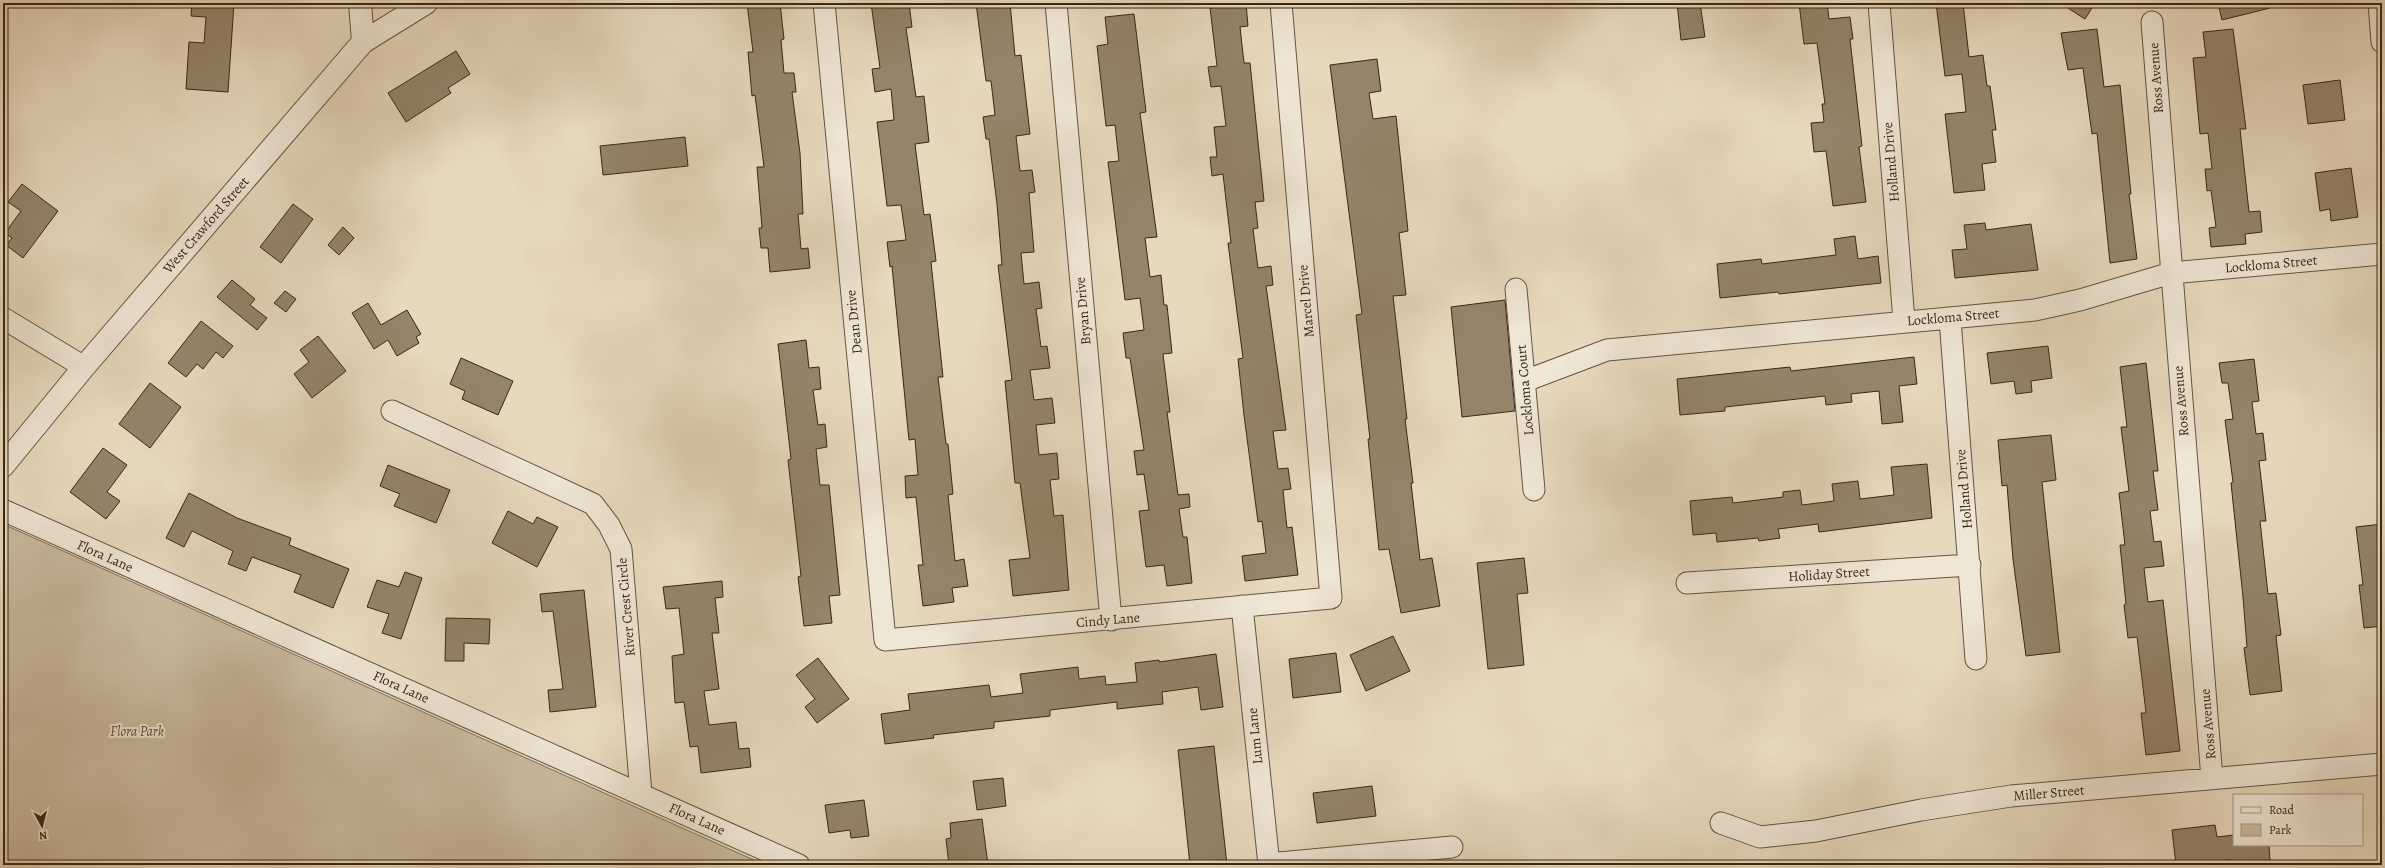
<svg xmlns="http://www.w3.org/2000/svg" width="2385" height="868" viewBox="0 0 2385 868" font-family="Alegreya,serif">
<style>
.green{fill:#cabba1;stroke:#82715a}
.building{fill:#94846b;stroke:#3a2712}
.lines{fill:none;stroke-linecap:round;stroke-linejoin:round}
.minor-casing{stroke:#65543d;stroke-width:23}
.tertiary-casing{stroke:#65543d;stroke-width:24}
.minor{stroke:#efe6d5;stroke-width:21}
.tertiary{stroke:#efe6d5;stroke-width:22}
.labels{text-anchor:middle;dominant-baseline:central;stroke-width:4;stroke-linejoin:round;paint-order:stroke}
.street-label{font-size:14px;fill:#3a2712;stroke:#efe6d5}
.park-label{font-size:14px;font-style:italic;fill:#5e4c36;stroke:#efe6d5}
</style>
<rect width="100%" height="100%" fill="#e7d9be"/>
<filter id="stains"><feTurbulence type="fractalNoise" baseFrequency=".005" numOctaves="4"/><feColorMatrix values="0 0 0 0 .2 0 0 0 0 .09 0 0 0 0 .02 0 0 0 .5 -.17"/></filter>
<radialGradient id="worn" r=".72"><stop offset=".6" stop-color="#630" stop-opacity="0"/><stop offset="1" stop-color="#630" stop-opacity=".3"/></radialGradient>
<path class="green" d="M3,525H5L765,865H3Z"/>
<path class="building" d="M192,3H234L228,92L186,89L189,42L204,43L206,17L191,16Z
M747,3H780L784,39L781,40L784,73H794L796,92H792L800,153L803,214H798L801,249L808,248L810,268L770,272L768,248H761L759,228H762L757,167H764L755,95L752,96L748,52H753Z
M871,3H909L912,27L906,28L916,97L924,96L929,142L915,144L924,215L930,214L936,261L931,262L943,377H938L946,444H948L953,494L948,495L955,561L964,559L968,586L952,588L954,602L923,606L918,565H923L916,497L906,498L905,476L918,475L915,439L909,440L892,266L890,267L887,242L906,240L901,205L887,206L877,122L894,120L891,89L875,92L872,69L880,68Z
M976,3H1010L1015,56L1021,55L1030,134L1016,136L1020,171L1032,170L1035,192L1029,193L1034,252L1021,253L1024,284L1039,282L1042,308L1036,309L1041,347L1047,346L1050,368L1030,370L1034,400L1052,398L1055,423L1036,425L1039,455L1057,453L1059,479L1050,480L1054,516L1063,515L1069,590L1013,596L1009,560L1030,558L1020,483H1015L1005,381L1012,380L998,265H1002L997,204L989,139H986L983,117L995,115L991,81H986Z
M1246,3L1248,26L1240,27L1244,63H1250L1264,201L1255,202L1258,228L1253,229L1258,268L1271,266L1273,285L1266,286L1286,430L1273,431L1278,469L1288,468L1291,489L1283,490L1287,528L1292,527L1298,575L1245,581L1242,556L1266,553L1262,521L1258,522L1244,415L1238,359L1243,358L1228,243H1231L1223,174L1212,176L1210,157H1217L1214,127L1226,126L1221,86L1211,87L1208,67L1217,66L1210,8Z
M1677,3H1700L1705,37L1681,40Z
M1799,3H1827L1829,19L1850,17L1853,39H1850L1862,146L1859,147L1866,202L1833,206L1826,151L1814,152L1811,123L1824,122L1822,104H1825L1817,43L1804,44Z
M1936,3H1963L1969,57L1983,55L1987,86H1990L1996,130H1992L1996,162L1982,164L1985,190L1954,193L1945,114L1966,112L1962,74L1945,76Z
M2060,3H2095L2085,19Z
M2218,3H2270V8L2222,20Z
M1134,14L1146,112L1140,113L1157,237L1145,238L1150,277L1161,275L1164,305H1167L1172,353L1163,354L1170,412H1167L1178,495L1189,494L1190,507L1179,509L1183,537H1187L1192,583L1167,586L1164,565L1146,567L1139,511L1149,510L1144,474L1137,475L1134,451L1144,450L1130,358H1126L1123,333L1144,330L1140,298L1125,300L1108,162L1119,161L1115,125L1106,126L1097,46L1108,44L1105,17Z
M2097,29L2104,87L2120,85L2131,194H2129L2137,259L2110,263L2097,133L2092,134L2083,68L2068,70L2061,33Z
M2233,29L2246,129H2240L2249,212L2260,211L2262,232L2245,234L2246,244L2211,247L2209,228L2216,227L2211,190L2207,191L2205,169H2212L2208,133L2200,134L2193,58L2206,57L2203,32Z
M456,51L470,74L448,88L451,93L406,122L388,93Z
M1377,59L1381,91L1369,93L1373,119L1396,116L1408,231L1399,233L1406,295L1393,296L1407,419H1405L1413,483H1411L1420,560L1432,558L1440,606L1401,613L1389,549L1379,550L1368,439H1370L1356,315L1362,314L1330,65Z
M2340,80L2345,120L2308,124L2303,85Z
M685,137L688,166L603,175L600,146Z
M2351,168L2358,217L2331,221L2330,209L2320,211L2315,173Z
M22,184L58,211L23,258L6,245L12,238L5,233L21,211L8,202Z
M293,204L313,219L281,263L260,247Z
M1985,223L1986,230L2031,224L2038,270L1955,278L1952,250L1967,249L1964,225Z
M343,227L354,238L339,255L328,245Z
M1855,236L1858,259L1878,256L1881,283L1779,294L1778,292L1720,298L1717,264L1761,259L1762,264L1836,255L1834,239Z
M232,280L255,299L250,305L267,318L257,330L217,297Z
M285,291L296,299L286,312L274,303Z
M1505,300L1515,411L1462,417L1451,307Z
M368,303L381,325L407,310L421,334L416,337L419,343L397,356L388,340L374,349L352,313Z
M201,321L233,346L223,358L216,352L203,369L197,364L186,377L168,363Z
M318,336L346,371L312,398L294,374L309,362L300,350Z
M806,340L809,368L819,367L821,389L813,390L818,425L825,424L827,447L816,449L820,485H829L840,595L829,596L832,623L804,626L798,577L801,576L788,460L791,459L778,344Z
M2048,346L2052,378L2031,381L2032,392L2016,394L2014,381L1991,384L1987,353Z
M1914,357L1917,384L1899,386L1903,422L1882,424L1879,391L1851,394L1852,402L1826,405L1825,396L1725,407V411L1680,415L1677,379L1790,367L1791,371Z
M461,358L513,381L498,415L462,399L465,391L450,384Z
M2254,359L2259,401L2252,402L2256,434L2263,433L2266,460L2259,461L2266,521H2260L2268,594L2276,593L2281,635L2276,636L2282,691L2250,695L2244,648L2247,647L2243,597L2231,483L2233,482L2225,420L2233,419L2228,383H2222L2219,363Z
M2146,363L2158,471H2153L2158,510L2150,511L2154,542L2161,541L2164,566L2144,568L2148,602L2163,600L2180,751L2146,755L2141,713H2146L2137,637L2128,638L2124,605L2126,604L2120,545H2125L2119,493L2129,491L2121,427H2127L2120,367Z
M150,383L181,407L150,448L119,424Z
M2051,435L2056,480L2042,482L2060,652L2026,656L2013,559L2007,485L2002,486L1998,440Z
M103,448L127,465L107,492L120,501L106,519L70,492Z
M1927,464L1932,518L1819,532L1818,524L1778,529L1780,538L1759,541L1758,538L1717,542L1716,533L1693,535L1690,501L1732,497L1733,503L1783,497V492L1800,490L1802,505L1834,501L1832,484L1858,481L1860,499L1894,495L1891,467Z
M388,465L450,490L436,523L394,506L400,494L380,486Z
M189,493L237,518L291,538L289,545L349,569L333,608L294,592L301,575L252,557L246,571L228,564L233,551L192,531L184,547L166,538Z
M508,511L533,524L537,517L558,527L537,567L492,543Z
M2382,524V626L2364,628L2359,585H2363L2356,527Z
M1524,558L1528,593L1517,594L1524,665L1488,669L1477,563Z
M405,572L422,578L401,639L382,633L389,614L367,607L377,580L399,587Z
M722,581L723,597L715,598L719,633H712L719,689L704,691L709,725L736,722L739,749L749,748L751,767L701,773L698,746L690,747L684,702L675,703L672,656L684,654L679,608L666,609L663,587Z
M584,590L596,707L550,712L548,690L563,689L553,611L542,612L540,594Z
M446,618L490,619L489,644L464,643V661H445Z
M1393,636L1410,671L1366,691L1350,655Z
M1336,653L1341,692L1293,698L1289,659Z
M1216,654L1223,707L1201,710L1198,687L1162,692L1163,704L1117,709V702L1050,710V716L994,722V728L933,735L934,738L885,744L881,714L910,710L908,694L989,685L991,697L1023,693L1020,674L1078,667L1079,679L1105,676L1106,685L1137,682L1135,663L1159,660V662Z
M818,658L849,699L817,723L805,707L815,699L796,675Z
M1214,746L1227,865H1190L1178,750Z
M1003,778L1006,806L977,810L973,781Z
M1372,786L1376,816L1317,823L1313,793Z
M864,800L869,836L851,838L850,830L829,833L825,805Z
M982,819L988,865H949L946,839L951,838L950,823Z
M2215,825L2217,837L2234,835V845H2269L2270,861L2235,865H2231L2230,860L2176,865L2172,830Z"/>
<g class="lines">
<defs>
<path id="minor" d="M824,3L885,640L1331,598L1281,3
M1056,3L1111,620
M1879,3L1904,321
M2379,3L2382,42
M2152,22L2212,779
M1516,289L1534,490
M3,318L84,367
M1950,319L1976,659
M1525,381L1607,350L2035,310L2080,300L2171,273L2382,254
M392,411L593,504L609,525L621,549L641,794
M3,510L799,865
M1687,583L1970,565
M1242,606L1269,865
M1721,823L1760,837L1816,831L1921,810L2011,796L2382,764
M1269,864L1452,847"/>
<path id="tertiary" d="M360,3L363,42
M3,466L84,367L363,42L426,3"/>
</defs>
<use href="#minor" class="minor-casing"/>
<use href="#tertiary" class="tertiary-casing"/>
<use href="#minor" class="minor"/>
<use href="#tertiary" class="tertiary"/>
</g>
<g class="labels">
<g class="street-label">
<text transform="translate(2156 78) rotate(-94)">Ross Avenue</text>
<text transform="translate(1891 162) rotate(-95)">Holland Drive</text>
<text transform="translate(206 225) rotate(-49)">West Crawford Street</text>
<text transform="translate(2271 264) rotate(-5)">Lockloma Street</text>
<text transform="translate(1306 301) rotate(-95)">Marcel Drive</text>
<text transform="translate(1083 311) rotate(-95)">Bryan Drive</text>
<text transform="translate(1953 317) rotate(-5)">Lockloma Street</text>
<text transform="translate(854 322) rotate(-96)">Dean Drive</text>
<text transform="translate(1525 390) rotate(-95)">Lockloma Court</text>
<text transform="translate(2181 401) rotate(-95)">Ross Avenue</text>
<text transform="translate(1964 489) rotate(-95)">Holland Drive</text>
<text transform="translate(105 556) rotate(24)">Flora Lane</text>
<text transform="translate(1829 574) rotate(-4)">Holiday Street</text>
<text transform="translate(626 607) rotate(-95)">River Crest Circle</text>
<text transform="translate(1108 620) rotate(-5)">Cindy Lane</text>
<text transform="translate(401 687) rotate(24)">Flora Lane</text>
<text transform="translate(2208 724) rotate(-95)">Ross Avenue</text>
<text transform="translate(1255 736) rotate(-96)">Lum Lane</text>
<text transform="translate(2049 793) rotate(-5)">Miller Street</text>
<text transform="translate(697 819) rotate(24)">Flora Lane</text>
</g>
<g class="park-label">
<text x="137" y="731">Flora Park</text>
</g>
</g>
<rect width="2385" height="868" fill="none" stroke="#e7d9be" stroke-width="16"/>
<rect x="4" y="4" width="2377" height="860" fill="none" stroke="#3a2712" stroke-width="2"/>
<rect x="8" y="8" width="2369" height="852" fill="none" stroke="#3a2712"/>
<rect x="2233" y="794" width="130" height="52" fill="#efe6d5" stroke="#a79a87"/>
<rect x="2241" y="807" width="20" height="6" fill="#efe6d5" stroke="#a79a87"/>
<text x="2269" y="814" font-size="12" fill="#3a2712">Road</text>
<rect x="2241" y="824" width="20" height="12" fill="#cabba1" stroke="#a79a87"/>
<text x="2269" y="834" font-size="12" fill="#3a2712">Park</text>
<g transform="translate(42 826) rotate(173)" stroke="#efe6d5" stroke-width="3" paint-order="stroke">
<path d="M0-3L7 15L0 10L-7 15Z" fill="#3a2712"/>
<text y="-6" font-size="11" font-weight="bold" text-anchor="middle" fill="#3a2712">N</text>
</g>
<rect width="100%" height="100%" filter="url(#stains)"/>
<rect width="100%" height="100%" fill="url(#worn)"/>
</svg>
